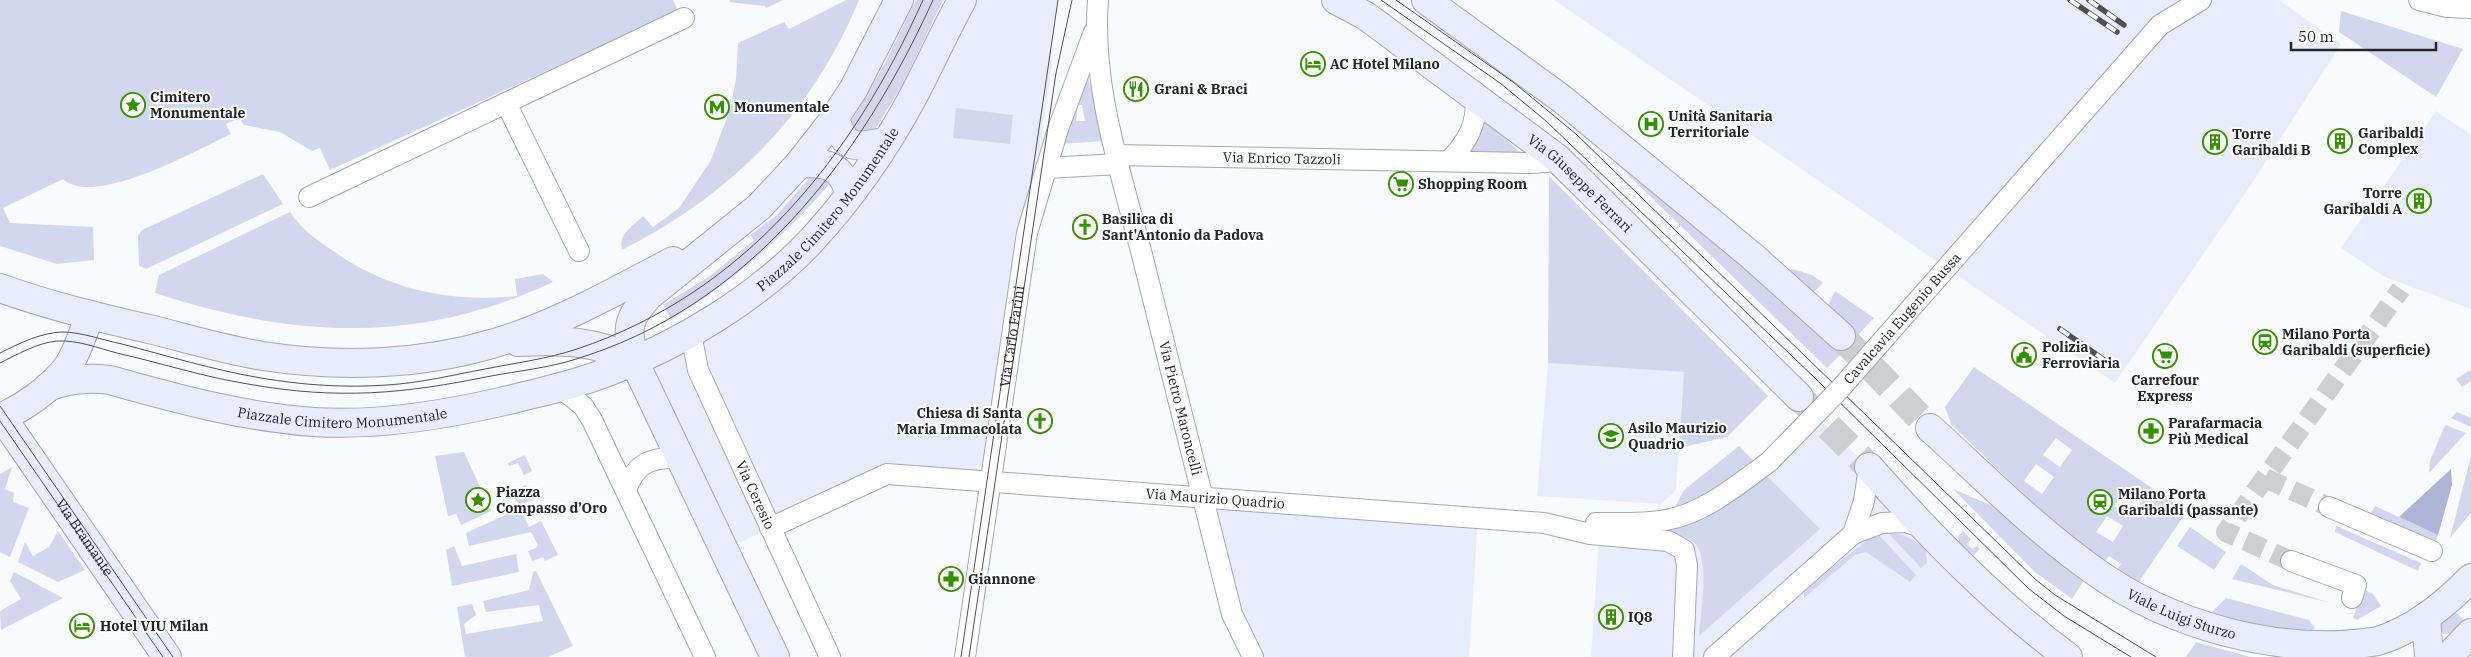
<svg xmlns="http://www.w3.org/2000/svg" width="2471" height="657" viewBox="0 0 2471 657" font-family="'IBM Plex Serif',serif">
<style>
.built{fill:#e9ecfd}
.green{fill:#d2d7ed;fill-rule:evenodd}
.water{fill:#afb5d6}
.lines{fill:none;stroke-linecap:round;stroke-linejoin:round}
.street-tunnel{stroke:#cecfd3;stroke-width:20;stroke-dasharray:20 10;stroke-linecap:butt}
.secondary-tunnel{stroke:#cecfd3;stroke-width:28;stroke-dasharray:28 14;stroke-linecap:butt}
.street-casing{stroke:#a5a7b0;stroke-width:22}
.secondary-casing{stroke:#a5a7b0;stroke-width:30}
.street{stroke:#fff;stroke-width:20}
.secondary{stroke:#e8ecfe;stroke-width:28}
.tram{stroke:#505155;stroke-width:1}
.rail-casing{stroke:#505155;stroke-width:5.5}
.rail{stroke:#fff;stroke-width:4;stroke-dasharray:11;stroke-linecap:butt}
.street-bridge-casing{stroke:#a5a7b0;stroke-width:22;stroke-linecap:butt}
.street-bridge{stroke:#fff;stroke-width:20}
.labels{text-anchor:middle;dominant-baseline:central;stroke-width:4;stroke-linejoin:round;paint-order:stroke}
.poi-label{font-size:14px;font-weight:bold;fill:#242528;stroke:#fff;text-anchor:start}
.street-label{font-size:14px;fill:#242528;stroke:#fff}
</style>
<rect width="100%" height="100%" fill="#f9fafe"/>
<path class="built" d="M964,0H1059L1051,34L1052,66L991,482L887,474L728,548L637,362L791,264Z
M1554,0H2279L2341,44L2250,186L2115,383Z
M2436,111L2471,135V309L2385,277L2341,248Z
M1548,363L1684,372L1676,490L1661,504L1537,496Z
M1817,416L1868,467L2066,657H1591L1600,522L1686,517Z
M1203,498L1478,518L1469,657H1254Z"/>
<path class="green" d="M0,0H673L678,11L330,170L320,148L312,151L280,132L244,125L239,118L226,124L231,134C197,150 94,208 63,179L3,208L10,223L93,227L94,260L57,264L0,246Z
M730,0H783L766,8L765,6L730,2Z
M846,0H859C812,114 732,194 622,250C618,234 632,227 643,216L653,227L679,208L711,160L731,107L736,78L738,43L784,22L789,29Z
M916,0H943L903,84L872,134L862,140L849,124L883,67Z
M2341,11L2463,49L2436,97L2339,32Z
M1087,73L1105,141L1059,144ZM1078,105H1082L1085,121H1076Z
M956,108L1013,115L1010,144L953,138Z
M1482,118L1521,153L1470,154L1468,149Z
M1592,140L1774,290L1841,354L1827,368Z
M263,174L283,204L146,269L139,266L138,236L142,230Z
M811,176L833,180C785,236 734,281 671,320L663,305L711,275L754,240L750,235L776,216Z
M1549,176L1768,396L1727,437L1679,448L1684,372L1548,363Z
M290,212C300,227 314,238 329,248C384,289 449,303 517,296L515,279L543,274L553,282C419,345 293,338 155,293L159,275Z
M1793,269L1812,275L1823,283L1811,295L1789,271Z
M1835,291L1874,318L1855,338L1826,309Z
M1974,367L2180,507L2183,517L2136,586L2114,573L2121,564L2109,556L2103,565L2067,536L1951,424L1945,407ZM2056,438L2072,450L2060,467L2043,455ZM2036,464L2054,477L2042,494L2024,481ZM2125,490L2142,501L2131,517L2114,506ZM2107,516L2123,526L2113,542L2096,532Z
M2471,370V381L2462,387L2456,379Z
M2457,412L2471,418V427L2451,418Z
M2445,425L2466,433L2429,473L2430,461Z
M1739,446L1754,461L1701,497L1675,507L1684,490Z
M464,452L491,511L461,525L456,514L448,516L435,456Z
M525,455L532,471L524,475L518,463L509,466L508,463Z
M2471,456V513L2450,538Z
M12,467L5,489L14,493L13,502L29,508L10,557L0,552V474Z
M1766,475L1820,529L1699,636C1700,613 1712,554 1692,541C1682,534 1669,535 1658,530C1702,526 1731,498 1766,475Z
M526,485L533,499L519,506L512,492Z
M1953,489L2009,513L2084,580L2072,599L2035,572Z
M2375,506L2438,535L2435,542L2371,513Z
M520,508L529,527L541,521L558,555L545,561L543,557L532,561L528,551L536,548L538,545L531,532L469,546L466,533Z
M2336,526L2421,563L2418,571L2335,532Z
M2190,527L2226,552L2214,570L2177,546Z
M58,531L85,570L58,582L18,562L25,542L33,556L49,547Z
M1963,531L1971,539L1967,544L1973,549L1977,545L1980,549L1969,560L1961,553L1958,536Z
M1888,533C1905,534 1915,539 1926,551L1927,563L1921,568Z
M1879,535L1916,575L1910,582L1866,552L1855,555L1804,598V590L1871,537Z
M454,546L462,566L516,554L519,572L452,586L446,550Z
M2241,564L2273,585L2331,603L2232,579Z
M536,571L573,646L548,657H465L457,607L472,604L476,615L464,624L466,634L543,621L539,605L486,612L483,601L529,590L533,572Z
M14,572L63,598L1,630L0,611L21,599L10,581Z
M2363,589L2373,594L2381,606L2357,620L2353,618Z
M2226,598L2309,620L2315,628L2312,631L2307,629L2305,634L2237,621L2212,612Z
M2453,610L2464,620C2455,631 2446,642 2435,627Z
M2196,642L2250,657H2186Z"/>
<path class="water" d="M2451,469L2452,485L2438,535L2399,517Z"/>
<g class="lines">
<path class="street-tunnel" d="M2265,478L2329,507
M2291,561L2226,532L2401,289"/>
<path class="secondary-tunnel" d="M1841,336L1930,428
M1799,397L1869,467"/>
<defs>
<g id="street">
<path id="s1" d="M1098,0C1091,87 1122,175 1143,259C1173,377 1202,496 1232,614L1253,657"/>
<path d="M2419,0L2447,7L2471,8"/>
<path d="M2160,25L2201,0"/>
<path d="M506,103L579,251"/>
<path id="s2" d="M1116,155L1530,163L1547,162L1557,158"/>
<path d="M1449,161C1468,141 1477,125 1476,97"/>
<path d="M1046,168L1119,164"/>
<path d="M309,197L684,18"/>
<path id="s3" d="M695,329L693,344L698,370L830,657"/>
<path d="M559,387L583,406L592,420L705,657"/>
<path d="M626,490C636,462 652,457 680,458"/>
<path d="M2329,507L2432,551"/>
<path d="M1596,523C1619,523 1643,524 1666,520C1705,513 1737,485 1769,462"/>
<path id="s4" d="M770,528L887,474L1544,523L1590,534L1668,541L1684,550L1687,565L1683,657"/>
<path d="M1853,534L1864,501L1869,467"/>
<path d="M2291,561L2356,585L2352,598"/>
<path id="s5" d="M965,657L1027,233L1058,129L1094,32"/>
<path d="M1714,657L1853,534L1882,523L1905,522L1922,527"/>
</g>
<g id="secondary">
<path id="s6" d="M1336,0L1366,16L1557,158L1799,397"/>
<path d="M1426,0L1562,99L1752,256L1841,336"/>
<path d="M835,118C845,151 856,148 887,141"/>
<path d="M799,164C826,161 843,166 849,194"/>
<path d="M0,288C50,306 101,318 153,330C189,339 226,350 263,356C340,368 421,365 495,343C558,324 616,291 673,261"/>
<path d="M518,342C559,340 598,340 634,361"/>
<path id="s7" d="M48,387C69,379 88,377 110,380C177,399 244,417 314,422C376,426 439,416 500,402C537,393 575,385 610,371C681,344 758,297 810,242C851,198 887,146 915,93C931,62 945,31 962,0"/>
<path id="s8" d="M2,417L167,657"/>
<path d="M0,418C25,407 52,388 68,366C78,351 83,332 90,315"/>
<path id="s9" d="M1930,428C1983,476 2034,528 2093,570C2170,626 2282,657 2378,641C2413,630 2445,605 2471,578"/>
<path d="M1869,467C1930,536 1994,602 2068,657"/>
<path d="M2426,617L2429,657"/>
<path d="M775,657L634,361C626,328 627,318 651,294L759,207L799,164L831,123L853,90L899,0"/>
<path d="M2448,657L2471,633"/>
</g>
</defs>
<use href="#street" class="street-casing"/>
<use href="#secondary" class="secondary-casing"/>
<use href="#street" class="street"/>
<use href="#secondary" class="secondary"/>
<path class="tram" d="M1381,0L1500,83L1546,121L1816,379L2029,589L2064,616L2131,657
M1396,0L1513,82L1576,134L2035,579L2055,595L2156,657
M0,353C20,343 40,333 62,332C82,332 102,340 122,344C168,356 214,370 261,378C302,385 345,388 387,385C420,383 453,375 485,369C515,363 547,359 577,349C745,293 853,157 923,0
M0,363C18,354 37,343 57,341C78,340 98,348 117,353C161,363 204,377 248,384C338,400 403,394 491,376C518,371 547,368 573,360C748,308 861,159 933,0
M0,406L173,657
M0,421L163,657
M961,657L1058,0
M969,657L1056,73L1072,0"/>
<defs>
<path id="rail" d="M2070,0L2117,32
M2089,0L2124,25
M2060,329L2110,364"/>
</defs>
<use href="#rail" class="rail-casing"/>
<use href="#rail" class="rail"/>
<defs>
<g id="street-bridge">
<path id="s10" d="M1769,462L1839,390L2160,25"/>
</g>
</defs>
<use href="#street-bridge" class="street-bridge-casing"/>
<use href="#street-bridge" class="street-bridge"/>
</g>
<defs>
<symbol id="hotel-ring" viewBox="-11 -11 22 22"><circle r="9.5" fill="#fff" stroke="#369001" stroke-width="1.5"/><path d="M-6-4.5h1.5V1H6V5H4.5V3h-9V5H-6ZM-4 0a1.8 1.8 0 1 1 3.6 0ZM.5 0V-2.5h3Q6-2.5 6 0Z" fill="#369001"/></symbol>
<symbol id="restaurant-ring" viewBox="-11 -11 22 22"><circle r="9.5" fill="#fff" stroke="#369001" stroke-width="1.5"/><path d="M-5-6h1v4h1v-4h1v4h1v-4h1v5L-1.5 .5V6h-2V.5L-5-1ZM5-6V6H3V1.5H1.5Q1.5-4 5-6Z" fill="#369001"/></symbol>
<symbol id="sight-ring" viewBox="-11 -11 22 22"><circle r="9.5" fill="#fff" stroke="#369001" stroke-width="1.5"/><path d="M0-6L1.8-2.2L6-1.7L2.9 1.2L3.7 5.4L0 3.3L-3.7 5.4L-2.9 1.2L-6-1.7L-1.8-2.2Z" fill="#369001"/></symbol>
<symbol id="metro-ring" viewBox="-11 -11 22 22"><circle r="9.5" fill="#fff" stroke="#369001" stroke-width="1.5"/><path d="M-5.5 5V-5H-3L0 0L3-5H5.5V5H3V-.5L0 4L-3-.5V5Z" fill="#369001"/></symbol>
<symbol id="hospital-ring" viewBox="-11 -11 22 22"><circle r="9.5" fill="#fff" stroke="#369001" stroke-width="1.5"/><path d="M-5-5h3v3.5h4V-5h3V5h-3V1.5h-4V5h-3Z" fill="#369001"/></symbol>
<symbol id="building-ring" viewBox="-11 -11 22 22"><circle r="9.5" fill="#fff" stroke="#369001" stroke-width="1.5"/><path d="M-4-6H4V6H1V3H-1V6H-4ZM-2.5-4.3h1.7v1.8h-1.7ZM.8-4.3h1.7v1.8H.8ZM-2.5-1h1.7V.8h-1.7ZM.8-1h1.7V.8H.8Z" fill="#369001"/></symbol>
<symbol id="supermarket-ring" viewBox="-11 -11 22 22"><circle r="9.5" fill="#fff" stroke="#369001" stroke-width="1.5"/><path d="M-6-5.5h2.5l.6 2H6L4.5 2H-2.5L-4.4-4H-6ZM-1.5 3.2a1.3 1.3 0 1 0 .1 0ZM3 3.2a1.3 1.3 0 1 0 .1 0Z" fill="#369001"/></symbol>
<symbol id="church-ring" viewBox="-11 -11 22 22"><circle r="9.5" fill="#fff" stroke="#369001" stroke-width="1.5"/><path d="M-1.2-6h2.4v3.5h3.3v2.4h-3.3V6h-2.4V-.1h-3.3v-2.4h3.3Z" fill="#369001"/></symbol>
<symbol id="station-ring" viewBox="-11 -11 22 22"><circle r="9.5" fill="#fff" stroke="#369001" stroke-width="1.5"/><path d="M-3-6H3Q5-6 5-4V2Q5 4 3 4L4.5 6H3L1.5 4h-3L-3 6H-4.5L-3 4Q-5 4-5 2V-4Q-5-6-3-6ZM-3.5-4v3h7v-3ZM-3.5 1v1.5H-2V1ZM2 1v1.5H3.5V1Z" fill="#369001"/></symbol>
<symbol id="civic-ring" viewBox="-11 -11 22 22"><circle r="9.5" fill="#fff" stroke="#369001" stroke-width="1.5"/><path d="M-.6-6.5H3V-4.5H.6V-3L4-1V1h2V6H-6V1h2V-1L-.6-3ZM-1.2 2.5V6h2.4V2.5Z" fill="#369001"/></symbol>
<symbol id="pharmacy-ring" viewBox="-11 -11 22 22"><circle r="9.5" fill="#fff" stroke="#369001" stroke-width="1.5"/><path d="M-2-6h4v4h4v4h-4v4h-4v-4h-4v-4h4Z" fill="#369001"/></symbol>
<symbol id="school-ring" viewBox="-11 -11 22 22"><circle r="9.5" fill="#fff" stroke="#369001" stroke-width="1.5"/><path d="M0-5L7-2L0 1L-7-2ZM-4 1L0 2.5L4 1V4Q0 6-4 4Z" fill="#369001"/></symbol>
</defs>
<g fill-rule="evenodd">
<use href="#hotel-ring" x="1299" y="50" width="28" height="28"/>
<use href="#restaurant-ring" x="1122" y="75" width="28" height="28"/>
<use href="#sight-ring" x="119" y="91" width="28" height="28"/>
<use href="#metro-ring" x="703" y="93" width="28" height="28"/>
<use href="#hospital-ring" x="1637" y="110" width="28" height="28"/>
<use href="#building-ring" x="2326" y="127" width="28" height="28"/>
<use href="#building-ring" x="2201" y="128" width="28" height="28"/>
<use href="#supermarket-ring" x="1387" y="170" width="28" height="28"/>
<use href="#building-ring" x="2405" y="187" width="28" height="28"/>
<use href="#church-ring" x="1071" y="213" width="28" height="28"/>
<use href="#station-ring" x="2251" y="328" width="28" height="28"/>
<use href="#civic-ring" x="2010" y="341" width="28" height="28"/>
<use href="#supermarket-ring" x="2151" y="342" width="28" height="28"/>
<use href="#church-ring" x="1026" y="407" width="28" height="28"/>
<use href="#pharmacy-ring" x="2137" y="417" width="28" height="28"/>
<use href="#school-ring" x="1597" y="422" width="28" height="28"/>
<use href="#sight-ring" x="464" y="486" width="28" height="28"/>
<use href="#station-ring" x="2086" y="488" width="28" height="28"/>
<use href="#pharmacy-ring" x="937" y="565" width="28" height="28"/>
<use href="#building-ring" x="1597" y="603" width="28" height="28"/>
<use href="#hotel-ring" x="68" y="612" width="28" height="28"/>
</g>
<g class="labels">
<g class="poi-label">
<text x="1330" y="64">AC Hotel Milano</text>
<text x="1154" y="89">Grani &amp; Braci</text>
<text x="150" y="97">Cimitero<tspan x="150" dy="16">Monumentale</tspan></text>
<text x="734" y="107">Monumentale</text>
<text x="1668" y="116">Unità Sanitaria<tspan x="1668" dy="16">Territoriale</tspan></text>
<text x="2358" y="133">Garibaldi<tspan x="2358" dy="16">Complex</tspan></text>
<text x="2232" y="134">Torre<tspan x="2232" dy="16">Garibaldi B</tspan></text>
<text x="1418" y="184">Shopping Room</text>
<text x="2402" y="193" text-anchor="end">Torre<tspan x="2402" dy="16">Garibaldi A</tspan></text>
<text x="1102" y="219">Basilica di<tspan x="1102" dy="16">Sant'Antonio da Padova</tspan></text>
<text x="2282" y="334">Milano Porta<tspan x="2282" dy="16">Garibaldi (superficie)</tspan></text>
<text x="2042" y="347">Polizia<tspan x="2042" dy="16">Ferroviaria</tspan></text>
<text x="2165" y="380" text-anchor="middle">Carrefour<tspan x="2165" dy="16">Express</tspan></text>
<text x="1022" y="413" text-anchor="end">Chiesa di Santa<tspan x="1022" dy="16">Maria Immacolata</tspan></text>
<text x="2168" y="423">Parafarmacia<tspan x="2168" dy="16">Più Medical</tspan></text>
<text x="1628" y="428">Asilo Maurizio<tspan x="1628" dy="16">Quadrio</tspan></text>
<text x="496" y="492">Piazza<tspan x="496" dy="16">Compasso d’Oro</tspan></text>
<text x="2118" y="494">Milano Porta<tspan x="2118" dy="16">Garibaldi (passante)</tspan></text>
<text x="968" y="579">Giannone</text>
<text x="1628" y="617">IQ8</text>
<text x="100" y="626">Hotel VIU Milan</text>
</g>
<g class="street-label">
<text stroke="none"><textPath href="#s2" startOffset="166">Via Enrico Tazzoli</textPath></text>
<text stroke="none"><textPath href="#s6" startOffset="306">Via Giuseppe Ferrari</textPath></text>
<text stroke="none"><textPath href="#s7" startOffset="850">Piazzale Cimitero Monumentale</textPath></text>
<text stroke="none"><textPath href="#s10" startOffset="196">Cavalcavia Eugenio Bussa</textPath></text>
<text stroke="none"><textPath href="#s5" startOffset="324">Via Carlo Farini</textPath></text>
<text stroke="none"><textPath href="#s1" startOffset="418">Via Pietro Maroncelli</textPath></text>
<text stroke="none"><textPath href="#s7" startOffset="300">Piazzale Cimitero Monumentale</textPath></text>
<text stroke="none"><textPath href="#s3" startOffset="179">Via Ceresio</textPath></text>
<text stroke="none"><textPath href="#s4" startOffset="458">Via Maurizio Quadrio</textPath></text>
<text stroke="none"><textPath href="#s8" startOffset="146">Via Bramante</textPath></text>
<text stroke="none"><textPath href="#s9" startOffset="316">Viale Luigi Sturzo</textPath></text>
</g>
</g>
<path d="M2291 42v8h145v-8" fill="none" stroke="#242528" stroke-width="2.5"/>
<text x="2298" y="42" font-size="15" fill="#242528" stroke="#ffffff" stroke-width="4" paint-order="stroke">50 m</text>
</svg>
